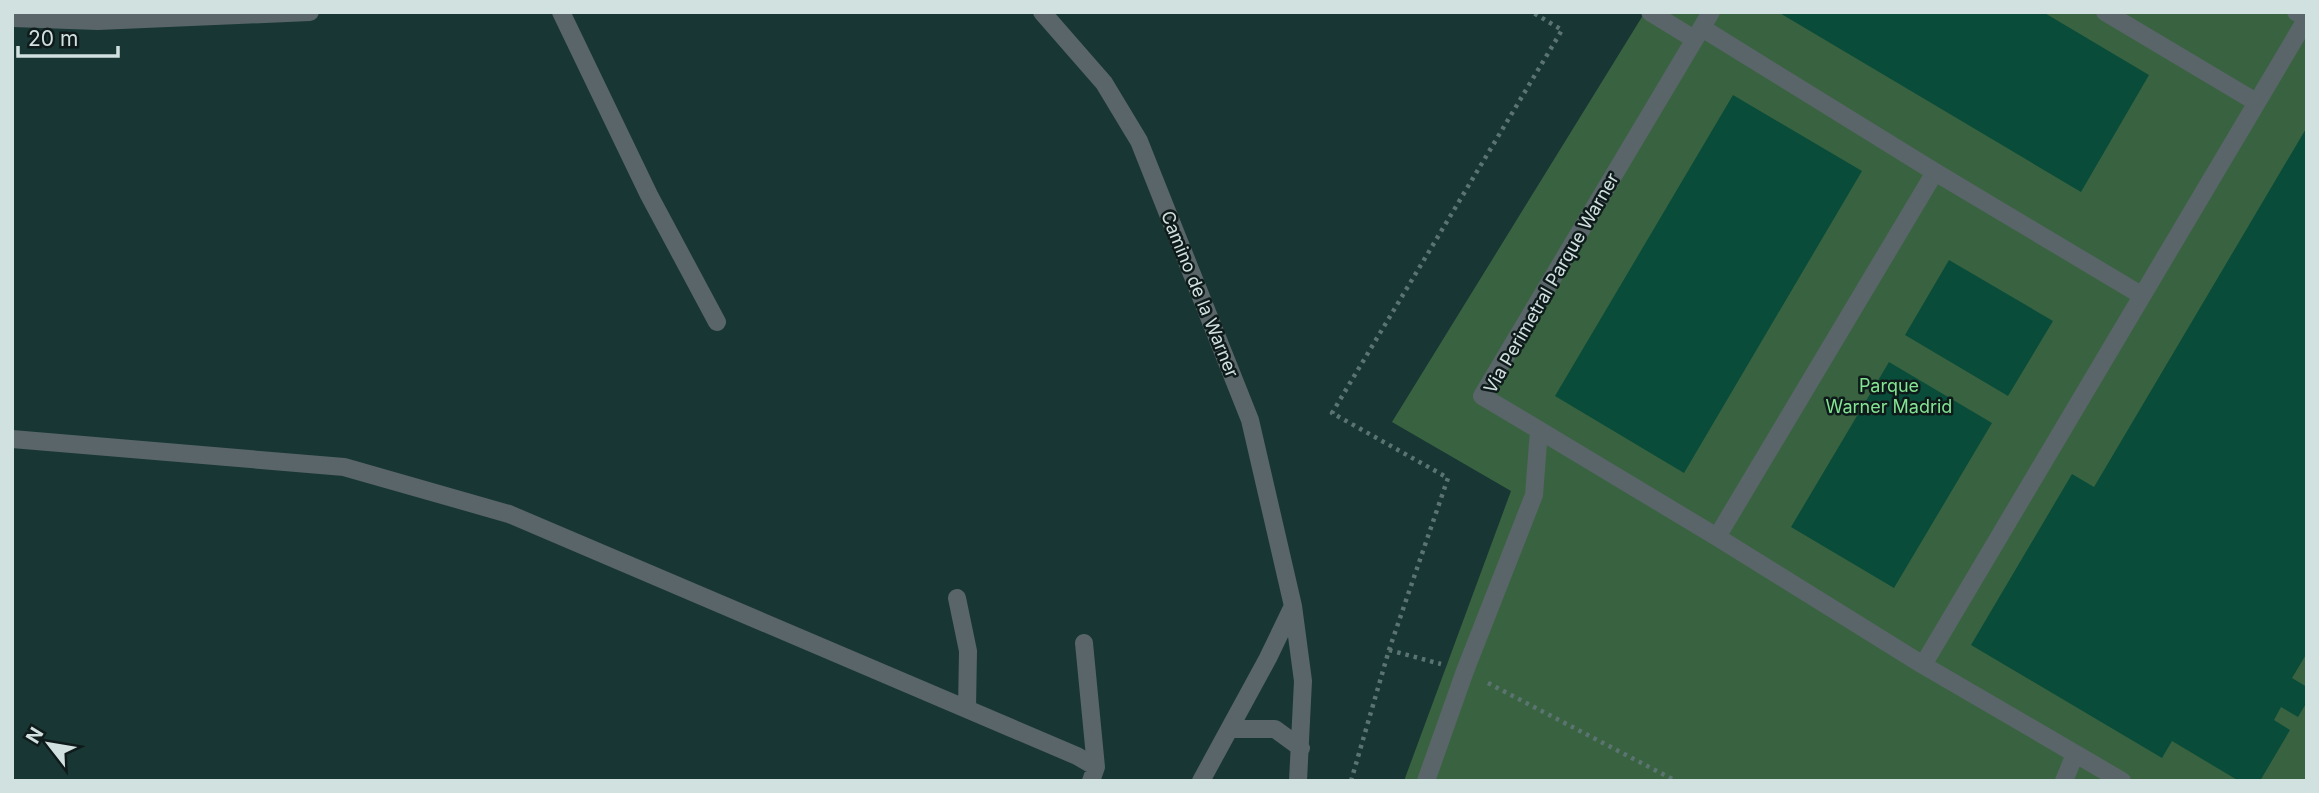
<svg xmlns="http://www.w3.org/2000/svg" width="2319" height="793" viewBox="0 0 2319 793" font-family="Inter,sans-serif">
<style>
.green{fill:#396340}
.building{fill:#0a4c3a}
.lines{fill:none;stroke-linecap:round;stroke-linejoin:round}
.path{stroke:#5b7472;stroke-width:4.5;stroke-dasharray:3.5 5;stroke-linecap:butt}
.minor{stroke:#596568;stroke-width:18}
.labels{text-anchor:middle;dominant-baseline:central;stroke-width:5;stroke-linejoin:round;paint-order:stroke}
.street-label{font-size:18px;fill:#d1e1e0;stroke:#0e1b1a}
.park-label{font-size:18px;fill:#83e493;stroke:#0e1b1a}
</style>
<rect width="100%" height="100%" fill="#183634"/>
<path class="green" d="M1645,12H2307V781H1404L1511,491L1392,422Z"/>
<path class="building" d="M1778,12H2043L2149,75L2081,192Z
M1733,95L1862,171L1684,473L1555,396Z
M2307,127V653L2292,678L2307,687V702L2298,717L2281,707L2274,720L2290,730L2260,781H2239L2172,741L2162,758L1971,645L2072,474L2094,487Z
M1949,260L2053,321L2008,396L1905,335Z
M1889,362L1992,423L1894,588L1791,527Z"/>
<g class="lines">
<path class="path" d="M1389,650L1441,664
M1488,683L1676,781
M1351,781L1389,650L1448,478L1332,413L1562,30L1532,12"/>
<path class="minor" d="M561,12L649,195L717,322
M1042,12L1104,83L1139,141L1250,420L1293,606L1303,681L1298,781
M1650,12L1694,39
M2105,12L2256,102
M12,18L98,21L310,12
M1702,28L1935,172L2141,295
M1539,430L1717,537L1923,665L2122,781
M12,439L344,467L509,514L1077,756L1096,767L1091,781
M1717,537L1935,172
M957,598L968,651L967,709
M1084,643L1096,767
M1923,665L2307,18L2296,12
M1230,729H1275L1301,748
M1201,781L1268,658L1293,606
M1426,781L1465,671L1534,495L1539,430L1482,396L1711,12
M2064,781L2075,754"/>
</g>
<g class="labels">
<g class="street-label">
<text transform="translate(1551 283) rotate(-60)">Via Perimetral Parque Warner</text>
<text transform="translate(1200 294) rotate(68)">Camino de la Warner</text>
</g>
<g class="park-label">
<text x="1889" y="385">Parque<tspan x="1889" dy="21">Warner Madrid</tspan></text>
</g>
</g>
<rect width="2319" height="793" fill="none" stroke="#d1e1e0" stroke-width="28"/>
<g transform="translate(49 744) rotate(301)" stroke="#0e1b1a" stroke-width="5" paint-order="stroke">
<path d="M0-5L12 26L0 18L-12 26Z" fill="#d1e1e0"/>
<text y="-10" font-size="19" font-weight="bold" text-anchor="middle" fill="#d1e1e0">N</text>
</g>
<path d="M18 46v10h100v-10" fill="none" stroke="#d1e1e0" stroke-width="3.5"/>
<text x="28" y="46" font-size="21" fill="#d1e1e0" stroke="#0e1b1a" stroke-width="5" paint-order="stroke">20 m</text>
</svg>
